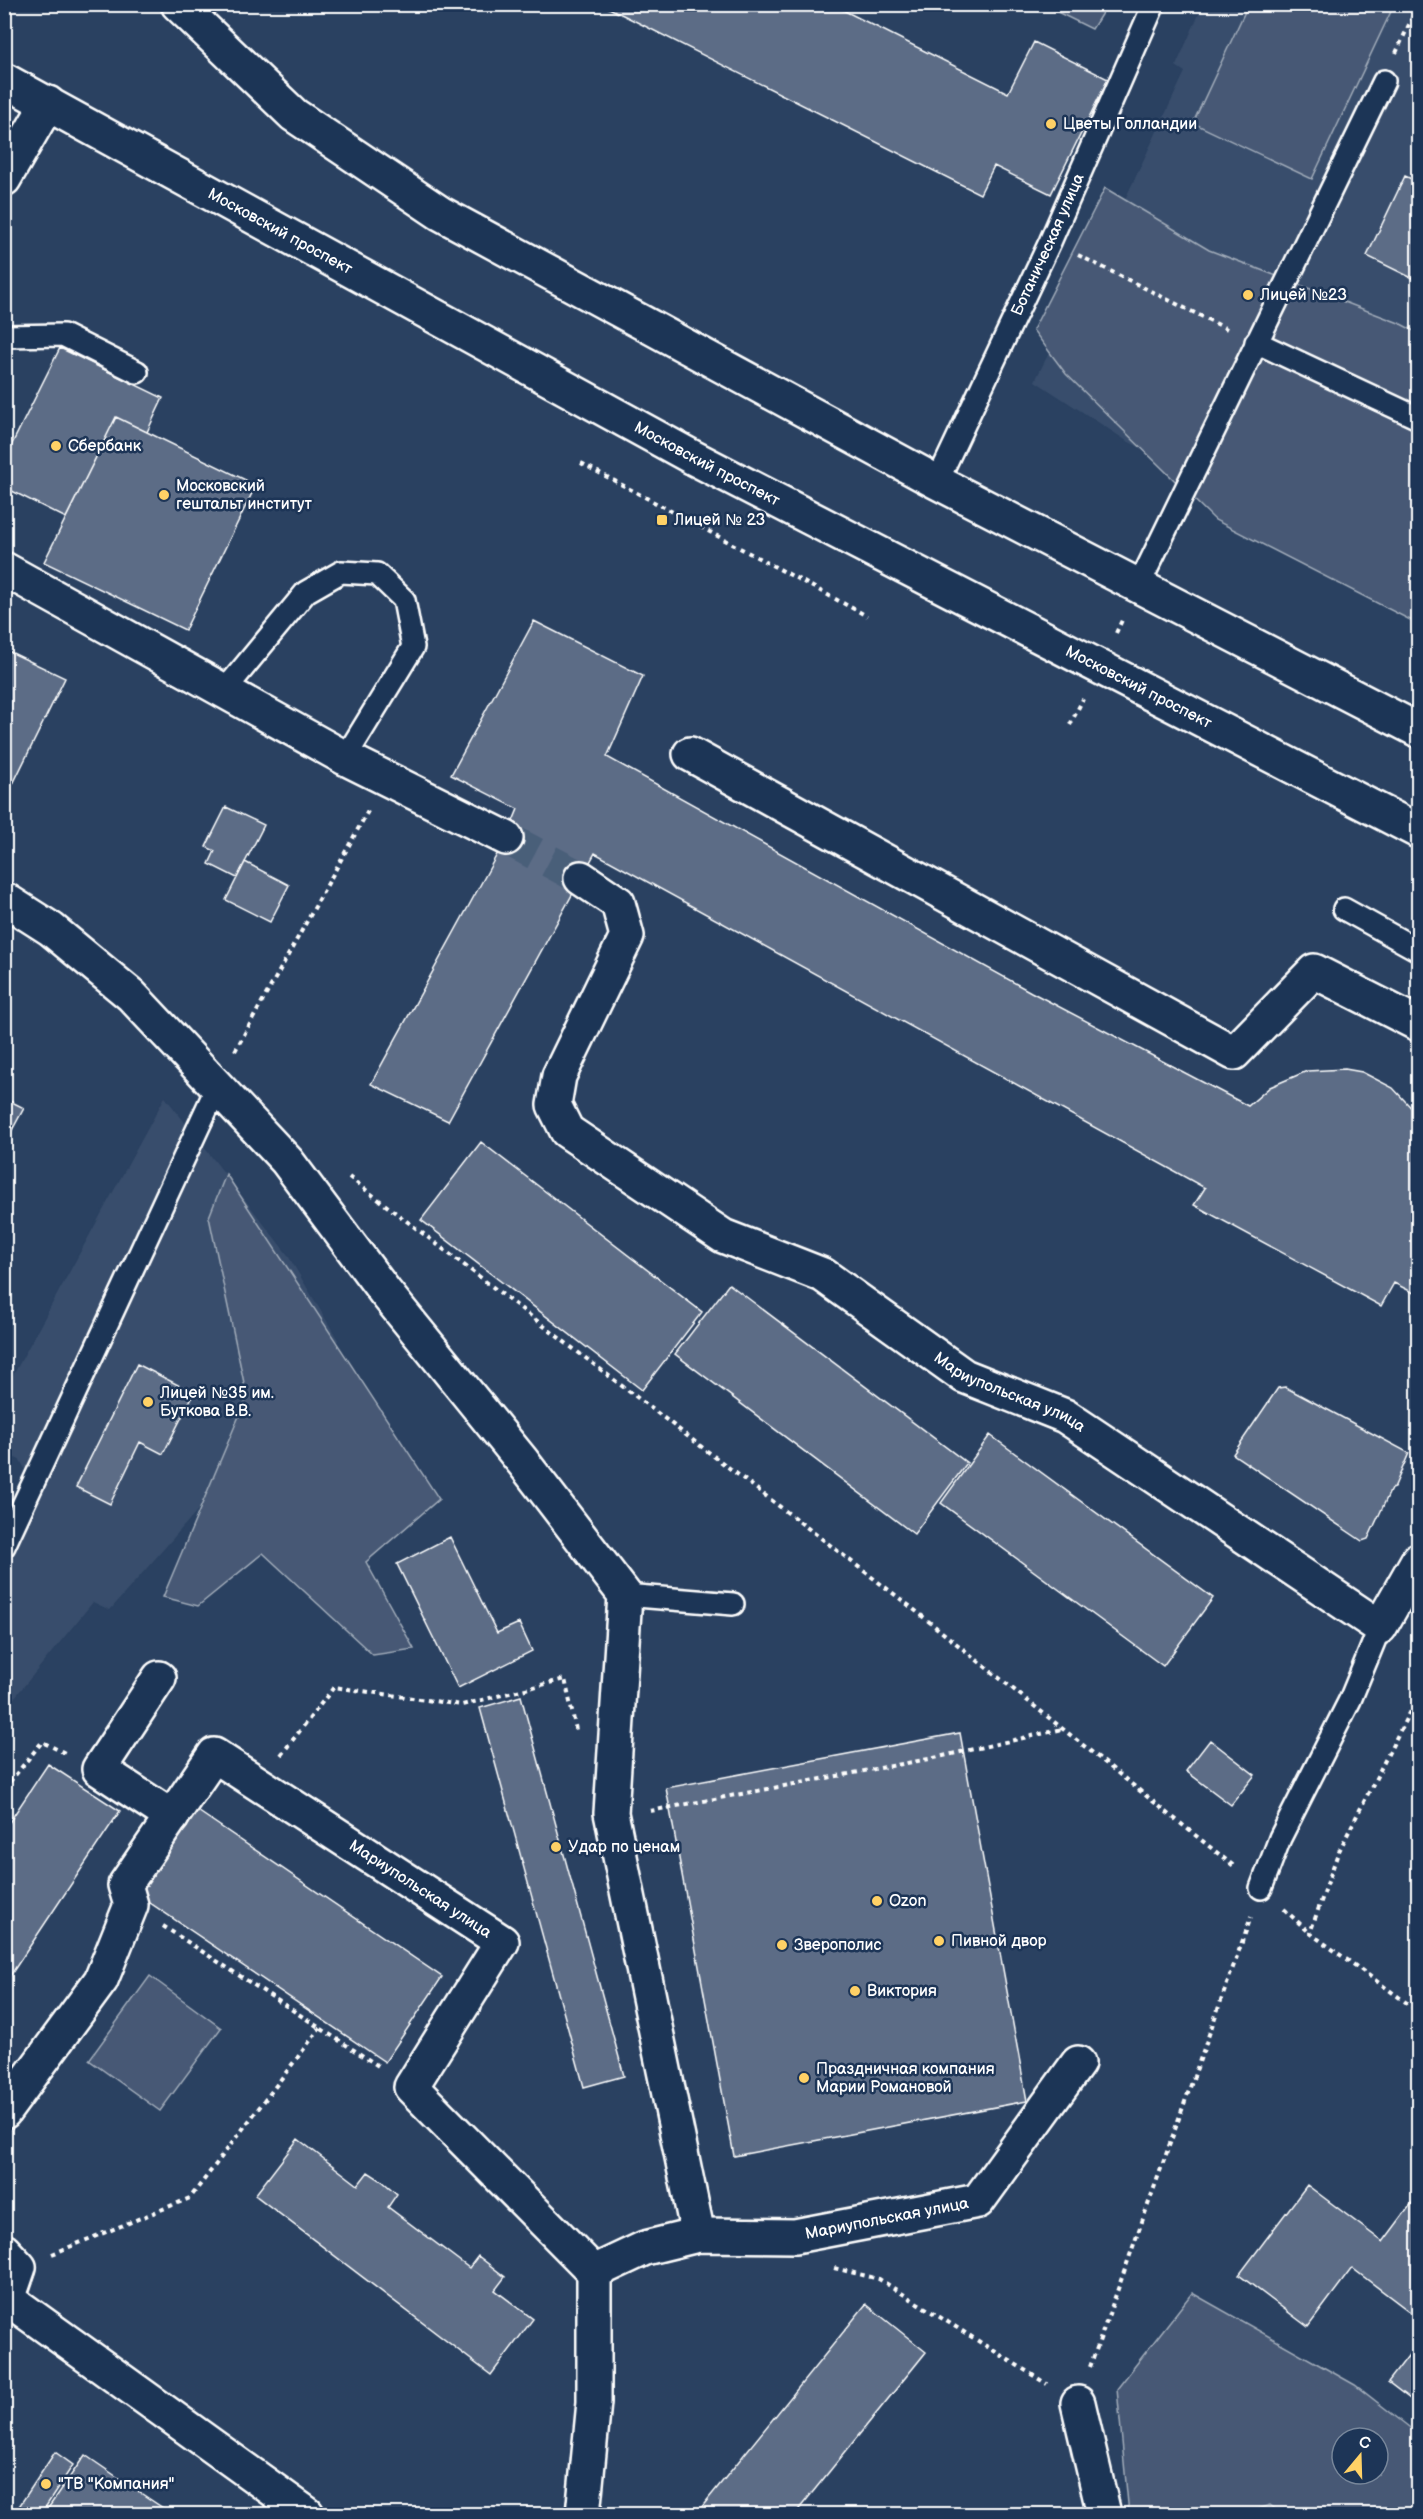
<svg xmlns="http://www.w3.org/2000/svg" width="1423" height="2519" viewBox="0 0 1423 2519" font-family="'Balsamiq Sans',sans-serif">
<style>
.built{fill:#394e6c}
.green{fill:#465975;stroke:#a2acba;stroke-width:1.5;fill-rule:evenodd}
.building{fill:#5b6c86;stroke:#fff;stroke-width:1.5}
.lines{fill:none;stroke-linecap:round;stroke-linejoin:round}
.street-tunnel{stroke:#4a5e79;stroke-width:33;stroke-dasharray:33 16;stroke-linecap:butt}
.lane-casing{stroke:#fff;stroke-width:26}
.street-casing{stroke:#fff;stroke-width:38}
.primary-casing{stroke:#fff;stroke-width:38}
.path{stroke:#fff;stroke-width:4;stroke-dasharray:4.5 4.5;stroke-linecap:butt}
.lane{stroke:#1d3557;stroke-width:21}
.street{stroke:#1d3557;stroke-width:33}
.primary{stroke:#1d3557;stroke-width:33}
.poi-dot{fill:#ffd166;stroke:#1d3557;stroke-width:2}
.labels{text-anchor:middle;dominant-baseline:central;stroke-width:5;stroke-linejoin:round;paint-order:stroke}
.poi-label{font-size:16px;fill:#fff;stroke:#1d3557;text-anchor:start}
.street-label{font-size:16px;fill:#fff;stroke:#1d3557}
</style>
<rect width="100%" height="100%" fill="#2a4161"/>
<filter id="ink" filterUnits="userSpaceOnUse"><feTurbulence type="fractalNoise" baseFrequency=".0167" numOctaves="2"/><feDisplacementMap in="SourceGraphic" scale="12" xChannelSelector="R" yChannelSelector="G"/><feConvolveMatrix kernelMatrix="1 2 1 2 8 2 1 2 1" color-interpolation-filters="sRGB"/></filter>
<g filter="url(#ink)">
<path class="built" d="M1203,5H1248L1193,123L1311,179L1394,5H1418V584L1127,441L1035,381L1120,210L1185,72L1176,66Z
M165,1097L287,1254L338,1340L283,1413L110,1610L93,1602L5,1709V1510L29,1476L20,1460L5,1454L4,1392Z"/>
<path class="green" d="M1043,5H1107L1092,29Z
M1248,5H1394L1312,179L1193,123Z
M1105,188L1209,250L1399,323L1418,333V624L1215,520L1066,374L1033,330Z
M226,1174L439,1499L366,1562L414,1649L373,1655L263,1553L198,1606L163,1597L247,1397L209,1217Z
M150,1976L221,2028L160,2111L89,2060Z
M1192,2293L1355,2385L1418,2434V2514H1282L1270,2505L1242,2514H1129L1117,2389ZM1342,2438H1378V2474H1342Z"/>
<path class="building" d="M601,4H831L1008,93L1034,42L1108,79L1051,194L994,166L980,194Z
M1405,176L1418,182V281L1367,256Z
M60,348L163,398L147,432L116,417L66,518L4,487V460Z
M116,417L256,485L185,630L44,562Z
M534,621L643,676L607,757L1031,992L1248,1106L1270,1087L1307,1071L1345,1069L1362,1072L1393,1088L1418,1115V1295L1394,1283L1381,1306L1194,1205L1205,1188L595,853L448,1121L371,1084L506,838L518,809L451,775Z
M4,649L65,678L10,790L4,787Z
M226,807L264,825L237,878L209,864L215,851L206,847Z
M245,862L289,885L270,922L226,900Z
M4,1098L24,1108L4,1145Z
M481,1142L702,1312L642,1390L421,1220Z
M729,1284L967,1463L914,1534L675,1354Z
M137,1364L194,1393L163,1454L140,1442L110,1504L76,1487Z
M1285,1387L1409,1453L1394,1488L1391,1489L1368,1539L1362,1541L1233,1454L1278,1388Z
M990,1435L1213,1598L1163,1666L941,1503Z
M450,1537L497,1633L519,1623L532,1651L458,1688L397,1564Z
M521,1696L624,2076L584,2087L480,1708Z
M960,1733L1027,2101L734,2156L666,1788Z
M1210,1740L1255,1775L1231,1805L1186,1771Z
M48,1764L120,1811L4,1985V1830Z
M189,1805L442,1977L385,2062L131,1890Z
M298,2139L358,2185L368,2172L382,2181L397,2194L388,2207L469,2268L478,2256L505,2277L495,2290L533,2319L491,2375L255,2195Z
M1307,2185L1383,2242L1418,2195V2318L1352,2268L1308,2327L1239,2275Z
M866,2304L926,2352L795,2514H696Z
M1418,2343V2405L1388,2382Z
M55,2452L73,2465L41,2514H14Z
M85,2455L142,2494L172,2514H44Z"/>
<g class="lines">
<path class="street-tunnel" d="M506,838L581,878"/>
<defs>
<g id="lane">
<path d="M4,336L63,335L137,372"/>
<path d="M1256,342L1418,418"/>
<path id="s1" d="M937,482L1050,242L1154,4"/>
<path d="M1139,585L1384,81"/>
<path d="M225,690L306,592L341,572L377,574L404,600L413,647L345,758"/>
<path d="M1344,909L1418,950"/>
<path d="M4,1546L217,1087"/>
<path d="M625,1595L733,1604"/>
<path d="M1261,1888L1280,1838L1350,1700L1380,1627"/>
</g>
<g id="street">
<path d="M4,179L48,103"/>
<path d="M4,569L345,758L506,838"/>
<path d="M690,754L1234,1053L1314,971L1418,1024"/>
<path id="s2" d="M581,878L618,903L627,936L559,1076L554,1105L567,1131L723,1236L823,1275L964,1376L1065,1416L1380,1627L1418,1560"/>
<path d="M4,899L51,929L131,995L287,1161L385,1292L523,1462L625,1595L611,1813L698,2235"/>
<path d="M159,1678L99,1769L172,1817"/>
<path id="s3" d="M4,2112L101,1980L131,1905L125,1885L214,1755L502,1942L411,2087L594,2272"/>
<path d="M4,2251L19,2267L8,2299"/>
<path d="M4,2303L8,2299L307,2514"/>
<path d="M1078,2403L1104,2514"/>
<path id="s4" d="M583,2514L594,2402V2272L645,2248L698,2235L795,2236L978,2201L1078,2063"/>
</g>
<g id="primary">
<path d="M178,4L294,115L440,213L937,482L1418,730"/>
<path id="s5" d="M4,80L692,457L1418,831"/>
</g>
</defs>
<use href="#lane" class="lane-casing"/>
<use href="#street" class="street-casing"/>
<use href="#primary" class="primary-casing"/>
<path class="path" d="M1396,53L1418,5
M1078,255L1227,329
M581,463L867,616
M1116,633L1123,618
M1070,725L1083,699
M235,1051L368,811
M349,1177L907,1604L1235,1867
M1418,1695L1338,1853L1310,1933L1418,2011
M281,1755L334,1687L462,1705L565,1679L576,1730
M4,1789L42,1742L65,1753
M650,1811L934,1758L1063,1729
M1284,1909L1310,1933
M163,1926L380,2067
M52,2254L190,2198L320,2028
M834,2268L879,2279L1047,2384
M1090,2367L1251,1917"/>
<use href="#lane" class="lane"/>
<use href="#street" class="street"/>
<use href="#primary" class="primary"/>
</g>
</g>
<g class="poi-dot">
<circle cx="1051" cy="124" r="6"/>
<circle cx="1248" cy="295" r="6"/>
<circle cx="56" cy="446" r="6"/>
<circle cx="164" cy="495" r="6"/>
<rect x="656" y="514" width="12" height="12" rx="3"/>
<circle cx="148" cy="1402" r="6"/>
<circle cx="556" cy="1847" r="6"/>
<circle cx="877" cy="1901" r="6"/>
<circle cx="939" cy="1941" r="6"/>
<circle cx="782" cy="1945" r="6"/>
<circle cx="855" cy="1991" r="6"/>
<circle cx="804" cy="2078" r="6"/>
<circle cx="46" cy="2484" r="6"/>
</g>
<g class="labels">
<g class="poi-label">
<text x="1063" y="124">Цветы Голландии</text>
<text x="1260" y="295">Лицей №23</text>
<text x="68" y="446">Сбербанк</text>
<text x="176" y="486">Московский<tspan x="176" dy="18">гештальт институт</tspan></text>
<text x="674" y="520">Лицей № 23</text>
<text x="160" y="1393">Лицей №35 им.<tspan x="160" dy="18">Буткова В.В.</tspan></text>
<text x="568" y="1847">Удар по ценам</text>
<text x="889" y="1901">Ozon</text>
<text x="951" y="1941">Пивной двор</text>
<text x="794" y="1945">Зверополис</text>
<text x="867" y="1991">Виктория</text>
<text x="816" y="2069">Праздничная компания<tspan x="816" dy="18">Марии Романовой</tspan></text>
<text x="58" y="2484">"ТВ "Компания"</text>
</g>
<g class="street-label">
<text stroke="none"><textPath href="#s5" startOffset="315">Московский проспект</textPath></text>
<text stroke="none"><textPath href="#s1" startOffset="262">Ботаническая улица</textPath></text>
<text stroke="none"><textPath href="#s5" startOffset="801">Московский проспект</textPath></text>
<text stroke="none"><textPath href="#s5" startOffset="1287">Московский проспект</textPath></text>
<text stroke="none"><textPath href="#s2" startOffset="810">Мариупольская улица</textPath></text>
<text stroke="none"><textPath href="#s3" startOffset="669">Мариупольская улица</textPath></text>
<text stroke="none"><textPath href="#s4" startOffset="544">Мариупольская улица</textPath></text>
</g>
</g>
<rect width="1423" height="2519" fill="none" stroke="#1d3557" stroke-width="24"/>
<rect x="12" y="12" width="1399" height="2495" fill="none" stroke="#fff" stroke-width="2" filter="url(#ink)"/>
<g transform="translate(1360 2456) rotate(19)"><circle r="28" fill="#1d3557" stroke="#77869a" stroke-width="1.5"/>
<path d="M0-4.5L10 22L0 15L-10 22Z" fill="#ffd166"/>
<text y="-9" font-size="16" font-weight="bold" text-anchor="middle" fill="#ffffff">С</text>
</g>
</svg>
